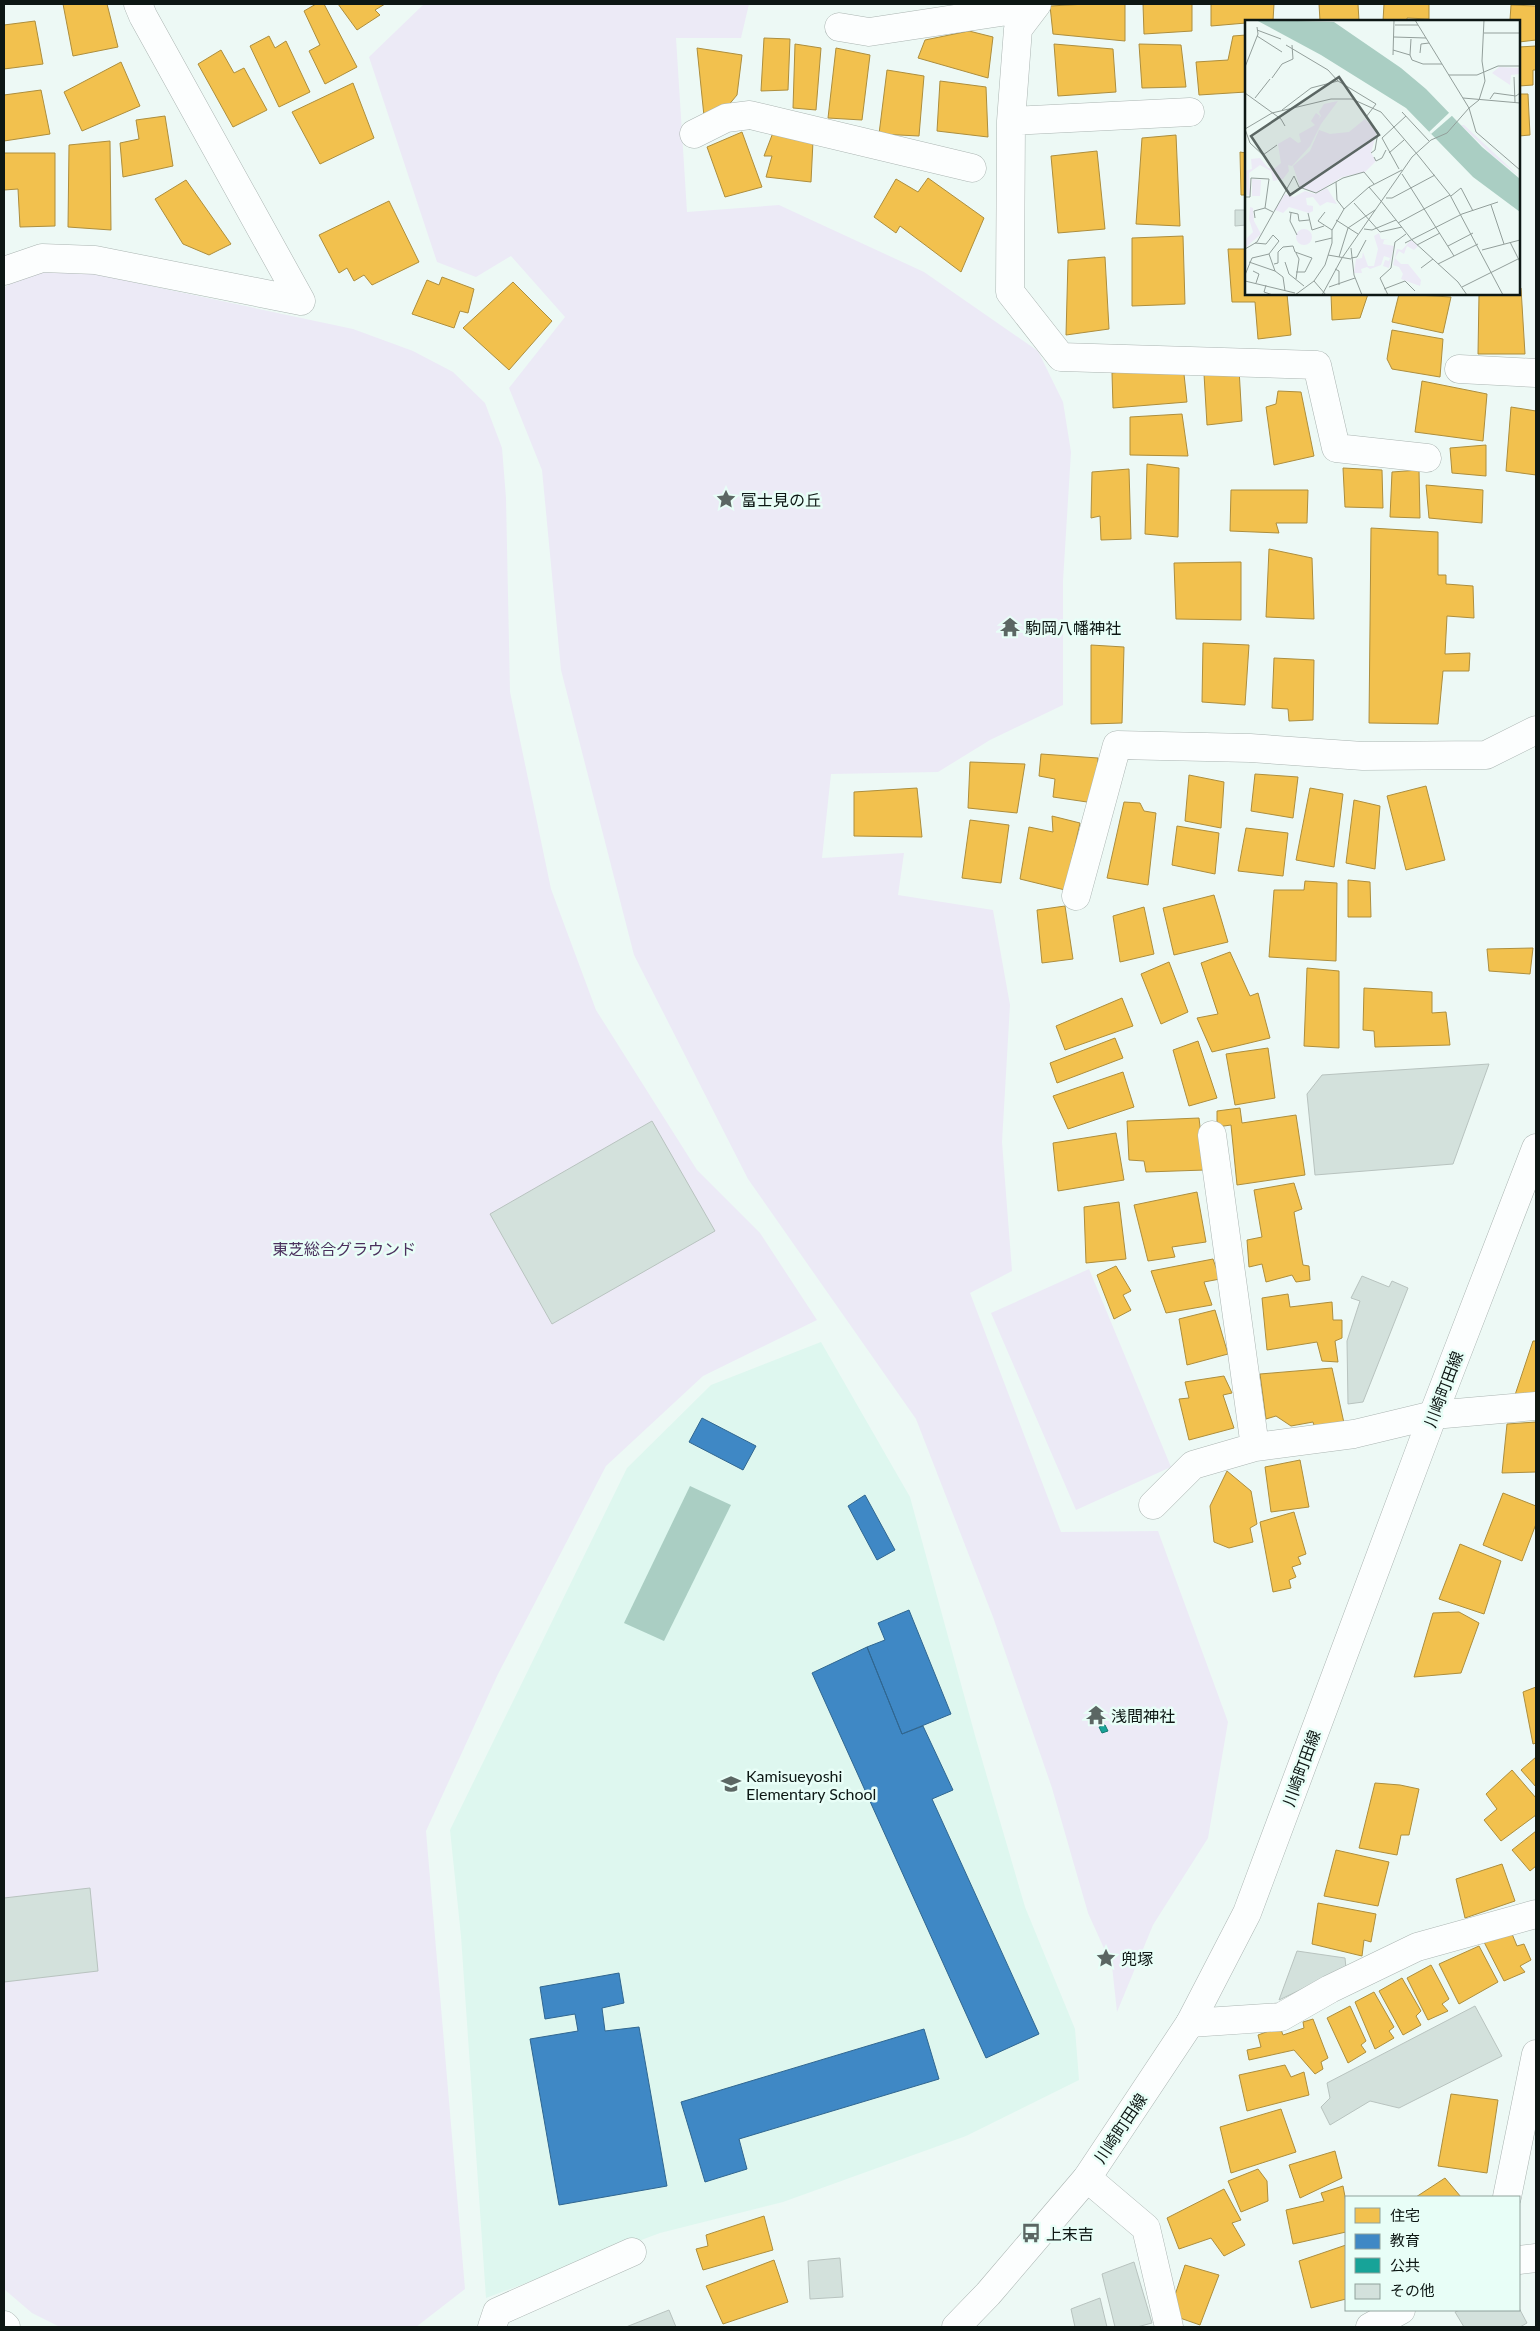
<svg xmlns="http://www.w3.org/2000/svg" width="1540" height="2331" viewBox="0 0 1540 2331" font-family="Lato,'Noto Sans JP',sans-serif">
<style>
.built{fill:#def7ef}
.green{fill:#eceaf6}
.water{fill:#aacec3}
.homes{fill:#f2c14e;stroke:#ad8e3d}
.schools{fill:#3f88c5;stroke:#306690}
.public{fill:#17a398;stroke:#147970}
.building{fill:#d3e1dc;stroke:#b8c3bf}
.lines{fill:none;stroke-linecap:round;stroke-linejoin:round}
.minor-casing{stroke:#abb5b2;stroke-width:29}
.major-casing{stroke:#abb5b2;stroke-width:29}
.minor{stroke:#fcfefe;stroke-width:28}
.major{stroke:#fcfefe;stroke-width:28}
.labels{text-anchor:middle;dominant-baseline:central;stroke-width:5;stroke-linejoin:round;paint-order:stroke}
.poi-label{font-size:16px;fill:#0d1714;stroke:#e8fef7;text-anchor:start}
.park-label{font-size:16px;fill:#4a305d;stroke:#e8fef7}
.street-label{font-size:16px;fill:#0d1714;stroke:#e8fef7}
.inset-road{fill:none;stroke:#939f9b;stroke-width:1}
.view{fill:#5b6663;fill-opacity:0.15;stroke:#5b6663;stroke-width:2.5}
.inset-edge{fill:none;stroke:#0d1714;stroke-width:2.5}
</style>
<rect width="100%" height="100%" fill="#edf9f5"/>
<path class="built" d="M821,1342L910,1497L976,1739L1025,1907L1075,2029L1079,2080L966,2136L783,2202L660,2233L486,2298L461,1936L450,1830L627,1468L711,1385Z"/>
<path class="green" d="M424,4H749L741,38H676L687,212L779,205L924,272L1038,351L1063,402L1071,452L1063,581V705L990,740L938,772L831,774L822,858L904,853L898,895L993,910L1010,1005L1002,1142L1012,1271L970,1293L1061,1532L1158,1531L1228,1722L1208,1838L1153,1925L1117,2012L1112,1966L1088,1913L1052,1788L993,1617L916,1419L748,1179L634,955L561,670L542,470L509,388L565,317L511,256L476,277L437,262L369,57Z
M71,269L353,329L413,351L453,372L485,403L502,448L506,498L510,692L551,889L596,1010L697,1170L760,1233L817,1320L703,1376L606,1466L498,1674L426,1831L465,2289L416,2327H60L32,2313L4,2289V288L24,273Z
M1089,1269L1171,1467L1076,1510L991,1313Z"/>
<path class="water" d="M690,1486L731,1505L664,1641L624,1623Z"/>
<path class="homes" d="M63,4H107L118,47L73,56Z
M316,4H324L357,67L325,84L309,51L320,45L304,11Z
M338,4H385L375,10L380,15L357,30Z
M1087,4H1125V41L1053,34L1050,6Z
M1143,4H1192V31L1144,34Z
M1211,4H1274L1273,21H1246V23L1211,26Z
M1319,4H1358L1359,21H1320Z
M1384,4H1429V19L1407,18V21H1383Z
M1511,5L1536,6V40L1519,42V21H1487L1510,20Z
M35,21L43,64L4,69V25Z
M969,31L993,37L988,78L918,58L925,40Z
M1246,35V92L1199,95L1196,62L1228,60L1233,36Z
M269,36L275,48L286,41L310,92L279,107L250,46Z
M764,38L790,39L788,90L761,91Z
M795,44L821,48L816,110L793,108Z
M1054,44L1113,49L1116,92L1058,96Z
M1139,44L1181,45L1186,87L1142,88Z
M1536,46V70H1533V85L1519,86V47Z
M697,48L742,55L737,95L727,107L704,116Z
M836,48L870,55L862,120L828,118Z
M221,50L234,73L244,68L267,110L233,127L198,64Z
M121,62L140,106L82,131L64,92Z
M887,70L924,76L919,136L879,134Z
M940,81L986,87L988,137L937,131Z
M353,83L374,138L320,164L292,112Z
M41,90L50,134L4,141V95Z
M1519,94H1528L1530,135L1519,136Z
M165,116L173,166L123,177L120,143L139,139L136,120Z
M774,130L813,141L811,182L766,177L772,156H764Z
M742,132L762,187L725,197L707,147Z
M1176,135L1180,226L1136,224L1142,138Z
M110,141L111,230L68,227L69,145Z
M1097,151L1105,229L1058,233L1051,156Z
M1240,152L1246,153V195H1241Z
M4,153H55V226L20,227L18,189L4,190Z
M928,178L984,218L961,272L900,226L896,233L874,217L896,179L918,192Z
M186,180L231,244L209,255L183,244L155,199Z
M389,201L419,262L372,285L364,275L354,281L347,268L339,273L319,235Z
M1183,236L1185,304L1132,306V238Z
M1228,249H1246V294H1287L1291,335L1258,339L1255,302H1232Z
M1105,257L1109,329L1066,335L1068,260Z
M442,277L474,289L468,313L460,311L454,328L412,314L427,280L439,285Z
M513,282L552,321L509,370L463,328Z
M1519,288H1521L1525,354H1478L1479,294H1519Z
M1331,294H1368L1360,318L1332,320Z
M1399,294L1451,297L1443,333L1392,322Z
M1392,330L1443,339L1440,377L1392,369L1387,359Z
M1183,365L1187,402L1113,408L1112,373Z
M1239,369L1242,421L1207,425L1204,374Z
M1422,381L1487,394L1483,441L1415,432Z
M1278,391L1301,392L1314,456L1274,465L1266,407L1276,404Z
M1511,407L1536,411V475L1506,471Z
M1182,414L1188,456L1130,455V417Z
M1486,445V476L1452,473L1450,448Z
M1147,464L1179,468L1178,537L1145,534Z
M1343,468L1382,470L1383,508L1345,507Z
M1129,469L1131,539L1101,540L1100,516L1091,518L1092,472Z
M1419,470L1420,518L1390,517L1392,472Z
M1426,485L1483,490L1482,523L1429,518Z
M1231,490H1308L1307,523H1276L1279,533L1230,531Z
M1371,528L1438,532V575H1446V584L1473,586L1474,618L1447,616L1445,654L1470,653L1469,671H1443L1438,724L1369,723Z
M1269,549L1312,558L1314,619L1266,617Z
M1241,562V620L1176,619L1174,563Z
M1203,643L1249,645L1245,705L1202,702Z
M1091,645L1124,647L1122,723L1091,724Z
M1274,658L1314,660L1313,720L1289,721L1288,709L1272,708Z
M1041,754L1098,758L1094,803L1053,797L1055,779L1039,776Z
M970,762L1025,764L1017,813L968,808Z
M1255,774L1298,777L1293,818L1251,811Z
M1189,775L1224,782L1221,828L1185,821Z
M1426,786L1445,860L1406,870L1387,796Z
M917,788L922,837L854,836V792Z
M1310,788L1343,794L1334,867L1296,860Z
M1354,800L1380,806L1375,869L1346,863Z
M1124,802L1140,803L1144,811L1156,813L1148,885L1107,878Z
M1052,816L1080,823L1065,890L1020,879L1029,827L1053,832Z
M970,820L1009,825L1001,883L962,878Z
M1177,826L1219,833L1215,874L1172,865Z
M1246,828L1288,833L1283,876L1238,871Z
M1348,880L1370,882L1371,917H1348Z
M1305,881L1337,883L1336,961L1269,957L1274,890H1304Z
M1214,895L1228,942L1174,955L1163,908Z
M1065,906L1073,959L1042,963L1037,910Z
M1144,907L1154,954L1120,962L1113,916Z
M1533,948L1530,974L1489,971L1487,949Z
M1230,952L1250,996L1258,993L1270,1038L1212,1052L1197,1018L1218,1014L1201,963Z
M1169,962L1188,1012L1161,1024L1141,974Z
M1307,968L1339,971V1048L1304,1046Z
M1364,988L1432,992V1013L1446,1012L1450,1045L1375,1047L1374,1031L1363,1030Z
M1122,998L1133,1026L1065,1050L1056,1026Z
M1115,1038L1123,1058L1057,1083L1050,1063Z
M1198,1041L1217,1098L1189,1106L1173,1050Z
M1268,1048L1275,1098L1235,1105L1226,1054Z
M1123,1072L1134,1107L1068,1129L1053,1096Z
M1240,1108L1242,1123L1296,1115L1305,1175L1237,1185L1231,1125L1217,1127V1111Z
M1199,1118L1205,1170L1146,1172L1144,1161L1129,1160L1127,1121Z
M1116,1133L1124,1180L1058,1191L1053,1143Z
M1294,1183L1302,1209L1294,1212L1303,1265L1309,1266L1310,1280L1296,1282L1292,1275L1266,1282L1262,1264L1249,1267L1247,1240L1262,1237L1254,1190Z
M1197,1192L1206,1242L1172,1247L1175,1257L1148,1261L1134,1205Z
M1119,1202L1126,1259L1086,1263L1084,1207Z
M1213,1259L1220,1279L1204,1282L1212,1305L1166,1313L1151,1271Z
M1116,1266L1131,1291L1123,1295L1131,1310L1114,1319L1097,1275Z
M1288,1294L1290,1307L1332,1302L1333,1320H1342V1338L1335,1341L1338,1362L1322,1361L1317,1342L1267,1350L1262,1298Z
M1215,1310L1228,1354L1187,1365L1179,1319Z
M1533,1341H1536V1393L1515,1395Z
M1332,1368L1344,1423L1315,1429L1313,1422L1291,1426L1276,1416L1266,1419L1260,1374Z
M1224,1376L1232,1393L1223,1395L1234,1428L1189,1440L1179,1399L1189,1398L1185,1382Z
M1536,1422V1472L1502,1473L1507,1424Z
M1300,1460L1309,1507L1271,1512L1265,1467Z
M1227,1471L1251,1491L1257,1524L1250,1528L1253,1542L1229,1548L1214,1542L1210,1506Z
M1503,1493L1536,1506V1524L1522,1561L1483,1545Z
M1294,1512L1306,1554L1298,1557L1301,1564L1292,1567L1296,1577L1289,1580L1291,1588L1273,1592L1260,1522Z
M1460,1544L1501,1561L1484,1614L1439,1599Z
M1459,1612L1479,1623L1461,1673L1414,1677L1433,1613Z
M1536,1687V1743L1533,1744L1523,1692Z
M1536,1757V1787L1521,1770Z
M1512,1770L1536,1798V1815L1501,1841L1484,1820L1497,1809L1486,1794Z
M1375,1783L1400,1785L1419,1789L1409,1835H1401L1397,1855L1359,1848Z
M1536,1831V1866L1530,1871L1512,1850Z
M1336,1850L1389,1862L1378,1906L1324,1896Z
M1502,1864L1515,1901L1465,1918L1456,1879Z
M1318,1903L1376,1914L1371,1942L1364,1940L1362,1956L1312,1944Z
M1510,1929L1517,1946L1524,1944L1531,1960L1520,1966L1525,1972L1504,1981L1484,1942Z
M1479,1946L1498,1982L1459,2004L1439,1964Z
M1431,1965L1449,1999L1442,2004L1448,2011L1428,2020L1407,1978Z
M1402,1978L1421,2011L1416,2016L1421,2025L1403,2035L1379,1991Z
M1374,1992L1394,2027L1389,2031L1394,2038L1375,2049L1355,2002Z
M1350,2006L1366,2041L1361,2045L1366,2052L1348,2063L1327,2018Z
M1313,2019L1328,2058L1321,2062L1323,2069L1315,2074L1294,2050L1249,2060L1247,2050L1261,2047L1258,2035L1280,2027L1283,2035L1304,2028L1303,2022Z
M1285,2065L1291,2077L1304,2072L1309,2095L1247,2111L1239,2075Z
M1451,2094L1498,2100L1487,2173L1438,2166Z
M1281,2109L1296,2152L1231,2173L1220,2127Z
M1335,2151L1342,2178L1300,2198L1289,2165Z
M1258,2169L1267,2181L1268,2201L1241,2212L1228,2181Z
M1445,2178L1461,2197H1416Z
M1343,2186L1346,2202V2232L1293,2244L1286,2210L1324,2201L1321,2193Z
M1224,2189L1241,2220L1232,2223L1245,2245L1224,2256L1211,2238L1179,2249L1167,2218Z
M764,2216L773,2250L703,2270L696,2249L708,2246L706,2235Z
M1346,2245V2299L1311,2308L1299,2261Z
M774,2260L788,2302L723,2324L706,2286Z
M1185,2265L1219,2275L1200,2325L1180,2318L1174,2298Z"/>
<path class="schools" d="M702,1418L756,1446L743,1470L689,1442Z
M865,1495L895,1550L877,1560L848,1506Z
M909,1610L951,1714L902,1734L867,1647L885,1640L878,1623Z
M867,1647L902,1734L923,1726L953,1790L932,1799L1039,2034L986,2058L812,1673Z
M619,1973L624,2003L602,2008L605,2031L639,2027L667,2186L559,2205L530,2039L578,2031L575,2014L545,2019L540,1987Z
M924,2029L939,2079L739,2139L747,2169L705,2182L681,2102Z"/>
<path class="public" d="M1105,1725L1108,1731L1102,1733L1099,1727Z"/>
<path class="building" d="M1235,210H1246V225L1235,226Z
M1489,1064L1453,1164L1315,1175L1307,1094L1322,1075Z
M652,1121L715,1231L552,1324L490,1214Z
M1362,1276L1389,1287L1392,1281L1408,1288L1363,1402L1348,1404L1347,1341L1360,1301L1351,1298Z
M90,1888L98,1971L4,1982V1898Z
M1297,1951L1345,1958L1346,1968L1279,2000Z
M1475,2006L1502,2056L1399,2108L1370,2101L1330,2125L1321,2107L1330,2098L1327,2083Z
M840,2258L843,2297L810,2299L808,2261Z
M1134,2262L1152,2323L1137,2327H1115L1102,2274Z
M1100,2298L1107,2327H1075L1071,2309Z
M1519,2308L1527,2323L1520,2327H1464L1455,2312L1460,2310Z
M669,2310L676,2327H626Z"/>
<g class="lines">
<defs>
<path id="minor" d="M138,4L143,16L301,301
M1037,4L1018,29L1011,121L1010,292L1061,357L1317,365L1336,448L1427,458
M839,27L869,32L1034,7
M1011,121L1190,112
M694,134L726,118L750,115L972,168
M4,271L42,258L95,260L301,301
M1459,369L1536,373
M1076,896L1117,745L1250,748L1363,756L1486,755L1536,730
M1212,1135L1255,1447
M1153,1505L1193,1465L1255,1447L1354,1434L1433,1415L1536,1406
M1190,2023L1281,2017L1330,1989L1417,1947L1536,1914
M1087,2178L1146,2228L1169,2327
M1507,2197L1536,2054
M1519,2260L1536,2258
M4,2325L6,2327
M492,2327L497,2312L632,2252
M1370,2327L1401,2310"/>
<path id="major" d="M956,2327L988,2294L1087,2178L1190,2023L1247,1913L1433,1415L1536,1148"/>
</defs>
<use href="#minor" class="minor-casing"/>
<use href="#major" class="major-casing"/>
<use href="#minor" class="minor"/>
<use href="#major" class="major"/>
</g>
<defs>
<symbol id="sight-bare" viewBox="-9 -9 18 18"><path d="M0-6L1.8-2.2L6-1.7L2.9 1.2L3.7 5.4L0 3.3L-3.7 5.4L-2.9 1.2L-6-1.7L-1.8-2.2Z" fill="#5b6663" stroke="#e8fef7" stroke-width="2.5" paint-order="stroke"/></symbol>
<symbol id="temple-bare" viewBox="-9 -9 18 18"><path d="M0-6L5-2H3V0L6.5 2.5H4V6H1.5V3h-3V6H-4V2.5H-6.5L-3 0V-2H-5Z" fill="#5b6663" stroke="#e8fef7" stroke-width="2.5" paint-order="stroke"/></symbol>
<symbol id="school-bare" viewBox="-9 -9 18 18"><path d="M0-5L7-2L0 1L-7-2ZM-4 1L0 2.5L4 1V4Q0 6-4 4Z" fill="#5b6663" stroke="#e8fef7" stroke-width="2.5" paint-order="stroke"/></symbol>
<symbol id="bus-bare" viewBox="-9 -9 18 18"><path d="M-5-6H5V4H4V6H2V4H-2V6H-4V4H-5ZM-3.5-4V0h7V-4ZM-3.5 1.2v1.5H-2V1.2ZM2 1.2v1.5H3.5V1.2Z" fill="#5b6663" stroke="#e8fef7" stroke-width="2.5" paint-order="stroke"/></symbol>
</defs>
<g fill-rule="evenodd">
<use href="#sight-bare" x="712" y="485" width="28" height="28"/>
<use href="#temple-bare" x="996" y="613" width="28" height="28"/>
<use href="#temple-bare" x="1082" y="1701" width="28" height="28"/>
<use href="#school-bare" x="717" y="1770" width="28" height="28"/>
<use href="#sight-bare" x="1092" y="1944" width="28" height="28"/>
<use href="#bus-bare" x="1017" y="2219" width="28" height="28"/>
</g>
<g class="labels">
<g class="poi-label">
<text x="741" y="499">富士見の丘</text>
<text x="1025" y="627">駒岡八幡神社</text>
<text x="1111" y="1715">浅間神社</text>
<text x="746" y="1775">Kamisueyoshi<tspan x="746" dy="18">Elementary School</tspan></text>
<text x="1121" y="1958">兜塚</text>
<text x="1046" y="2233">上末吉</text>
</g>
<g class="park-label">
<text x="344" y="1248">東芝総合グラウンド</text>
</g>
<g class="street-label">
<text transform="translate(1443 1389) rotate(-69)">川崎町田線</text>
<text transform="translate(1301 1768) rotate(-70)">川崎町田線</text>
<text transform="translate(1120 2128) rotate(-56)">川崎町田線</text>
</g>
</g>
<g transform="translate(1245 20)">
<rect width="275" height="275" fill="#edf9f5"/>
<path d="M254,47L274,48V54L266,55L265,65L247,53ZM93,81L76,104L65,126L47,146L43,145L44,151L38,159L28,161L26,151L15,145L4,153L5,175H2L0,151L7,149L6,139L15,138L23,148H30L36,143L33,124L45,117L53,123L56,122L54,114L70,105L66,101L71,93L75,96L73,100L76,96L74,92L79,84ZM120,99L132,111L126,133L131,141L120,152L97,157L71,173L55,167L48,146L65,131L74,110L85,114L104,112ZM216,105H219L275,157L247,135ZM7,159L16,160L15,176H7ZM82,168L92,184L82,182L75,186L68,177L61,178L62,185L68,186V191L64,193L44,187L38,193L30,190L40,174L49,177L60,171L70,174ZM5,187L8,188L9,201L16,214L0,228L2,218L8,212L4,199ZM51 217a8 8 0 1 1 16 0a8 8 0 1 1-16 0ZM134,213L136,219L144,220H139L138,224L149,226L144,248L138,246L140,240L144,241L145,238L139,236L136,245L125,249L122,247L116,249L117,253H109L111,239L117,238L118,232L123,246H129L133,229L129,216ZM166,220L173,226L169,230L162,226L159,234L154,231L150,238L156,244H163L176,260L175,266L156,259L158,254L154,247L148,245L152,229L157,230Z" fill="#eceaf6"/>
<path d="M11,0L89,2L156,48L181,69L237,127L275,159V192L228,157L161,88L76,35Z" fill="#aacec3"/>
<path d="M206,91L209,94L186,114L184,112Z" fill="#edf9f5"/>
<path class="inset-road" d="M170,0L224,88L231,112L275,150M150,5H173M12,10L36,19M239,13H275M12,16L37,32M149,17L181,18M41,25L83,50L93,61M148,30L165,35L167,40L178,44H197M175,33L176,24L184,23M148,35L149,0M165,35L166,19M0,47L13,14L12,7M204,55H232L253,46H275M269,57L270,82M27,58L37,44L48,39L47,25M0,73L36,99L40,106M10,78L25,59M218,78L275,83M245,79L249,73L271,76L275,73M224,88L234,80L240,61L237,41L239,0M37,90L66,68L93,61L131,84L121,97L133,112L130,130L126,133M157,92L184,121M0,109L5,123L18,135L32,125M0,109L27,93L86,79H107L136,92L172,134M144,133L159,120M172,134L205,175L258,275M129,137L131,141L137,138L141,130M154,149L137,118L161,96M157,154L209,236M49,156L54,167L71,173L98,158L119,152L129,164M91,162L92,180L99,189M124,167L136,181M206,176L216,168L228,191M0,177H5L6,158L24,159L20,188L28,192M141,178H147L190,155M136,181L167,220L213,262L222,275M109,183L135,212L157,207M246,185L259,224M44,192L53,194L54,201L64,200M80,192L73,201L87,210M46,193L45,201L52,215M63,193L67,210L79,206M10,198L9,191L20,188M91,200L113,214M153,203L205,175M119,209L127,210L151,200M70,222L87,218M265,222L275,242M160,223L217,194L253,182M172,225L195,213M203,226L228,213M106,228L109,255L117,275M0,229L12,222L49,156M237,230L275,220M51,233L54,239L51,259M24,234L30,251L38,257L40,271M83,235L106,239M94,237L103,208L130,190M106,238L112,237L121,220M4,242L30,251M40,242L44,254L59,266M29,244L33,243V232L38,227L48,226L50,232L67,238L60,252H51M193,244L233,224M176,248L188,239M90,249L94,251V265M8,251L14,254L11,263M0,255L7,238L24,234L34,221L28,215L21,224L10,223M0,261L50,273M69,261L81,275M21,265L19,272L28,275M84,267L110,258M217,267L275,238M139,269L160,261L170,271M50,275L69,261L80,245L87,223V210L99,189L124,167L157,150M77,275L97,238L167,137L186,120L202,113L224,88M143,275L135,258L146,248L150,222L161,214"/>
<path class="view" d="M94,57L134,115L45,175L6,116Z"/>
<rect width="275" height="275" class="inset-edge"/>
</g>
<rect width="1540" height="2331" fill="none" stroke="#0d1714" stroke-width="10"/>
<rect x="1345" y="2196" width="175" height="115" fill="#e8fef7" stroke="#90a29c"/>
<rect x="1355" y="2208" width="25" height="15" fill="#f2c14e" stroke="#90a29c"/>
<text x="1390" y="2221" font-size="15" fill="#0d1714">住宅</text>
<rect x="1355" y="2234" width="25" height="15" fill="#3f88c5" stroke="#90a29c"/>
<text x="1390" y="2246" font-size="15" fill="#0d1714">教育</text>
<rect x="1355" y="2258" width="25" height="15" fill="#17a398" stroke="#90a29c"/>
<text x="1390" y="2271" font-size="15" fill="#0d1714">公共</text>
<rect x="1355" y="2284" width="25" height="15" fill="#d3e1dc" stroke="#90a29c"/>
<text x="1390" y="2296" font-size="15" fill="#0d1714">その他</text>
</svg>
